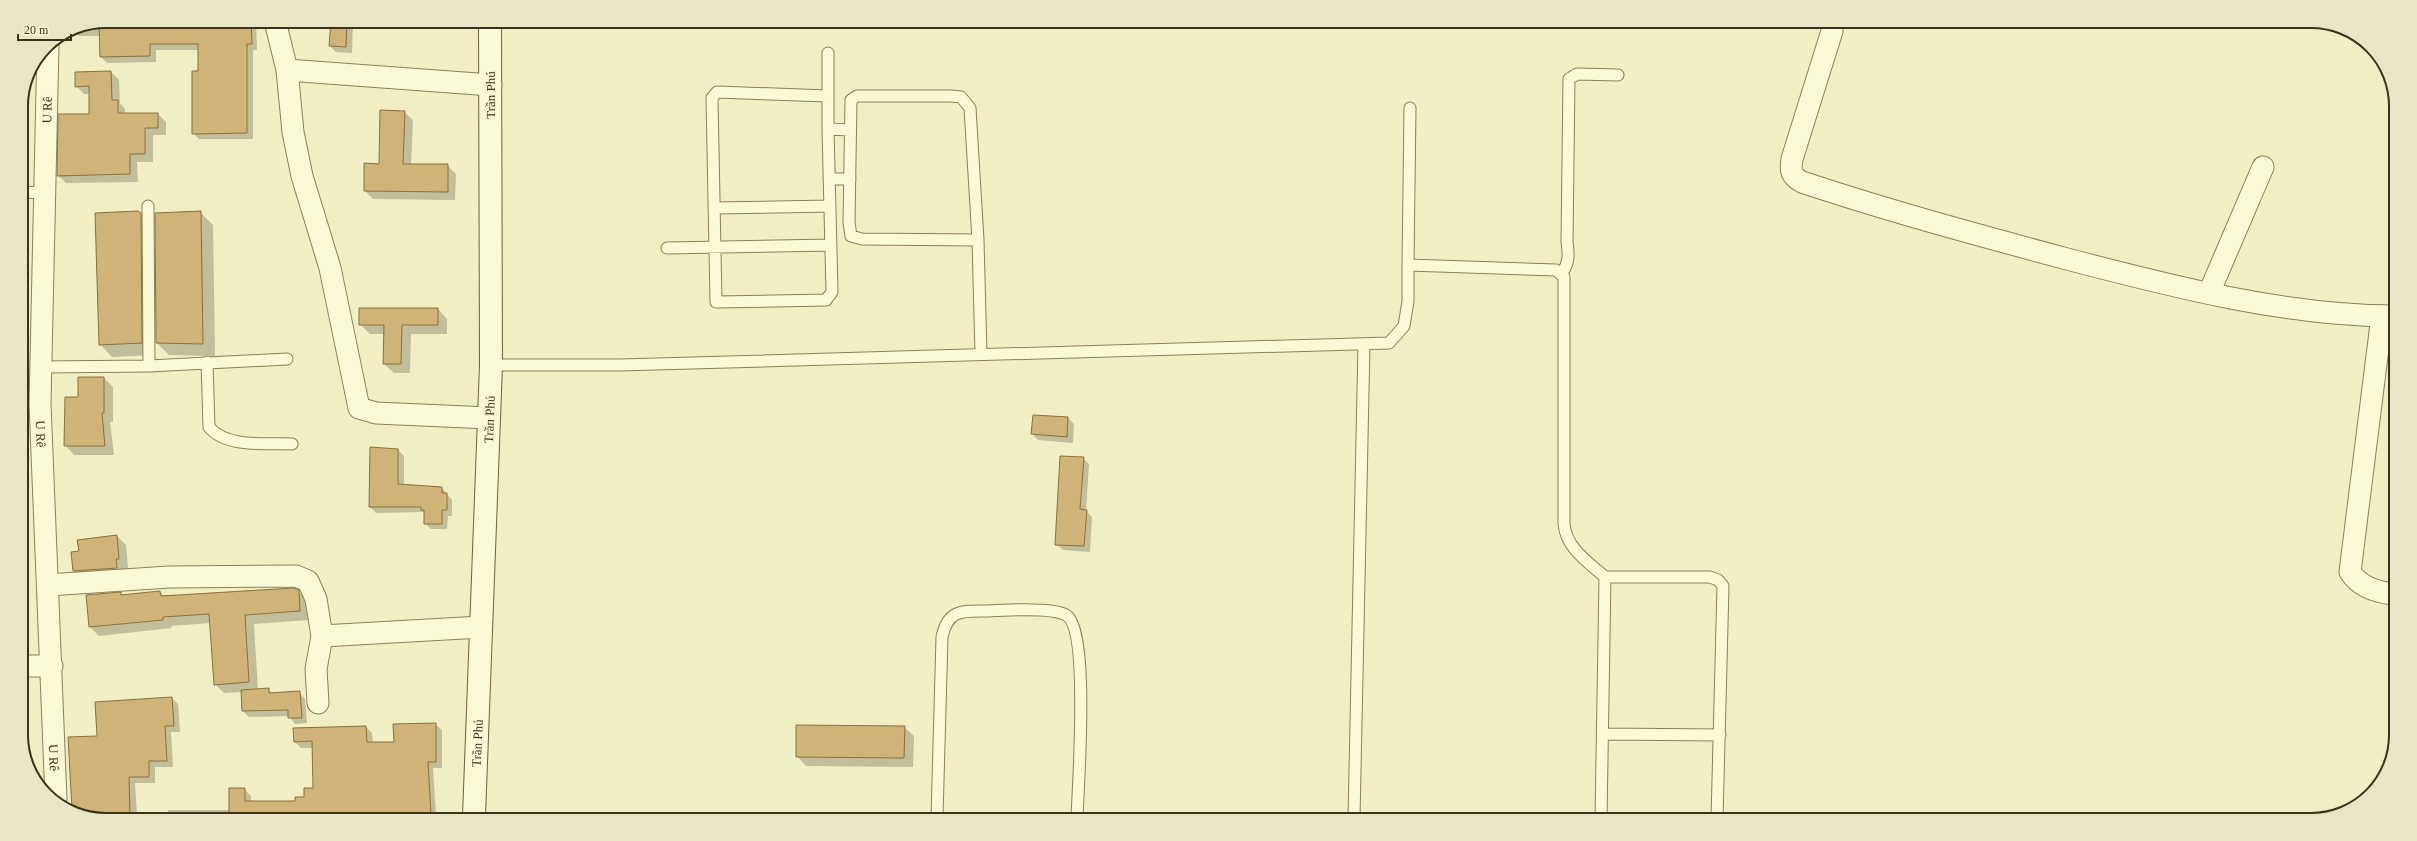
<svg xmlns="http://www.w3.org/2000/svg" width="2417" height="841" viewBox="0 0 2417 841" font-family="Georgia,serif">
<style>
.shadow{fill:#0003}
.building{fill:#cfb377;stroke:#8a703d}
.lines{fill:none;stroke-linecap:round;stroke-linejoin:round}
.lane-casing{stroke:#8a8059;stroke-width:13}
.street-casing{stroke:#8a8059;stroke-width:23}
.secondary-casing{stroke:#6c613c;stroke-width:24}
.lane{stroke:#faf9d6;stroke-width:11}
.street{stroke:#faf9d6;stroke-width:21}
.secondary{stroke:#faf9d6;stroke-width:22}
.labels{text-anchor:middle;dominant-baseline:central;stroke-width:3;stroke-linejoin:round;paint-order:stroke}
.street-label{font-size:13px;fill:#3a321d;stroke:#f7f6d2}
.rim{fill:none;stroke:#3a321d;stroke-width:2}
</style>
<rect width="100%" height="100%" fill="#f0eec2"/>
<path class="shadow" d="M106,21H256L257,50H253V139H199L193,133L199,50H156V62L107,63L101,57L100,36H79L73,30L74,27Z
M353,21L352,53L336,52L330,46L331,29L295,28L289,22Z
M111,72L119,80L120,103L125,109V114H158L166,122V135H153V162H137L138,182L66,183L58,175L90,115V94H84L76,86Z
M404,112L413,120L411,165H447L456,174L455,200L373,199L365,191L380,165Z
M200,212L213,225L215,356L169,355L157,343Z
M141,214L153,226L154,355L112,357L100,344Z
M438,309L447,319V334H411L410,373H394L384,364V334H370L360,324Z
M79,378H104L113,387V422H110L114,455H74L65,445L79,398Z
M1034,416L1068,418L1074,424L1073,443L1038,440L1032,434Z
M398,450L404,456V485L442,488L452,500V516H448L447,529H431L425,523L424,512L376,513L370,507Z
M1083,458L1089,464L1086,511L1092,517L1090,552L1063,550L1056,544Z
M117,536L126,545L128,568L125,569L126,577L84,580L74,571L80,552Z
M298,591L307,600L308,620L254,624L258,690L268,689L273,694L299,692L305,699L307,723L295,724L289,716L249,717L243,711L242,692L224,693L215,684L211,623L171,626L172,628L99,636L90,627L121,593L123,596L160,592L165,597Z
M21,684L23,686L24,699H21Z
M172,698L178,704L180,732H171L173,767H155V783H135L137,816H79L98,737Z
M435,724L442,730V768H433L436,816H168V810H230L244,789L251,796V802H296L305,798L314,789L313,748H301L295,742L294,729L366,727L372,733L373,743H395Z
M904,727L914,736L913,767L806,766L797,756Z
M1012,815L1054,816L1056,817H1012Z"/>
<path class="building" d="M106,21H251L252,44H247V133L192,134V71H198V44H150V56L100,57L99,22Z
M331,21H347L346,47L329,46Z
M111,71L112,100H118V113H158V128H145V154H130V174L57,176L58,114H89V86L75,87V72Z
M380,110L405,111L403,164H448V192L364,191V163L379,164Z
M138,211L141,213L142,343L99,345L95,213Z
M201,211L203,344L156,343L155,213Z
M359,308H438V325H402L401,364H383L384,325H359Z
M78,377H104V413H102L105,446H64L65,397H78Z
M1033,415L1068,417L1067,437L1031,434Z
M370,447L398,449V484L442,487V493H447V510H442V524H424V510H421V507H369Z
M1060,456L1084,457L1080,509L1087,510L1084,546L1055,545Z
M117,535L119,559H116L117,568L73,571L71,552L79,551L77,540Z
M294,588L299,590L300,611L245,615L249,682L214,685L209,614L163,617V620L89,627L86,595L121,592V595L160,591L161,596Z
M269,688V693L300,691L302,718H288V710L242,711L241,690Z
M172,697L174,726H165L167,761H149V777H129L130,816H79L72,810L68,737L97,736L95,702Z
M436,723V762H428L431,814H403V816H229V788H245V801H295V797H304V788H313L312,741L294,742L293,728L366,726L367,742H394L393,724Z
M796,725L905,726L904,758L796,757Z"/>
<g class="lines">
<defs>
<path id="lane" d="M828,53V129L850,130
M828,96L717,92L712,98L716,302L826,300L832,292L828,129
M829,179H850
M21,192L45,193
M148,206L149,366
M714,208L830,206
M978,240L862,239L851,236L849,222L851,100L857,96H951L961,97L970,108L978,240L981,354
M667,248L831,245
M1408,265L1410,108
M1562,273C1569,263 1569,255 1567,242L1569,79L1577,74L1618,75
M207,362L209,427C226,448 266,443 292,444
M491,365H620L1389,343L1404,326L1408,301V265L1556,270L1564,277V524C1566,548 1588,562 1605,577H1710L1718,580L1723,586L1717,819
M41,367L149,366L287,359
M1603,734L1720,735
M937,817L942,637C948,609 962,611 987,611C1004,610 1053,607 1066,615C1090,629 1078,786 1077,818
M1354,818L1364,344
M1601,819L1605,577"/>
<g id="street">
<path d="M275,21L287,70L491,85"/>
<path d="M1832,31L1792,159C1790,171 1791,176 1802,182C1889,211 1978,235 2067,259C2170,286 2287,316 2394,316"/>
<path id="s1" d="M48,45L40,404L56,799"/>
<path d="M287,70L293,132L302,176L330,268L359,408L376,413L489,418"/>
<path d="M2209,293L2263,167"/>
<path d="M2382,316L2350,572C2359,586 2376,592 2393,594"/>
<path d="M48,585L169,577L296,576L308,581L316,599L322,636L481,627"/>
<path d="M21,666H52"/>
<path d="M318,703L316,669L322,636"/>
</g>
<g id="secondary">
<path id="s2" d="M474,816L491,365L490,22"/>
</g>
</defs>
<use href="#lane" class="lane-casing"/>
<use href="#street" class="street-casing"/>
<use href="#secondary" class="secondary-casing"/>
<use href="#lane" class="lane"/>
<use href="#street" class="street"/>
<use href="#secondary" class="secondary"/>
</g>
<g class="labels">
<g class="street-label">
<text transform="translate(490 95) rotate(-90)">Trần Phú</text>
<text transform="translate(47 110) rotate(-89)">U Rê</text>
<text stroke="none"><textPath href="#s2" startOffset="397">Trần Phú</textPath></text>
<text stroke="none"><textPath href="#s1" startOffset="389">U Rê</textPath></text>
<text stroke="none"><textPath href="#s2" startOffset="73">Trần Phú</textPath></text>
<text stroke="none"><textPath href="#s1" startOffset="713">U Rê</textPath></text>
</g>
</g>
<path d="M0 0H2417V841H0ZM106 28H2311A78 78 0 0 1 2389 106V735A78 78 0 0 1 2311 813H106A78 78 0 0 1 28 735V106A78 78 0 0 1 106 28Z" fill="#e8e6c4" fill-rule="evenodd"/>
<path class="rim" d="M106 28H2311A78 78 0 0 1 2389 106V735A78 78 0 0 1 2311 813H106A78 78 0 0 1 28 735V106A78 78 0 0 1 106 28Z"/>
<path d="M18 34v6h53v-6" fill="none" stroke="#3a321d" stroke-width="2"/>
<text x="24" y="34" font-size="12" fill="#3a321d" stroke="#f7f6d2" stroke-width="3" paint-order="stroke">20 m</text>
</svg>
